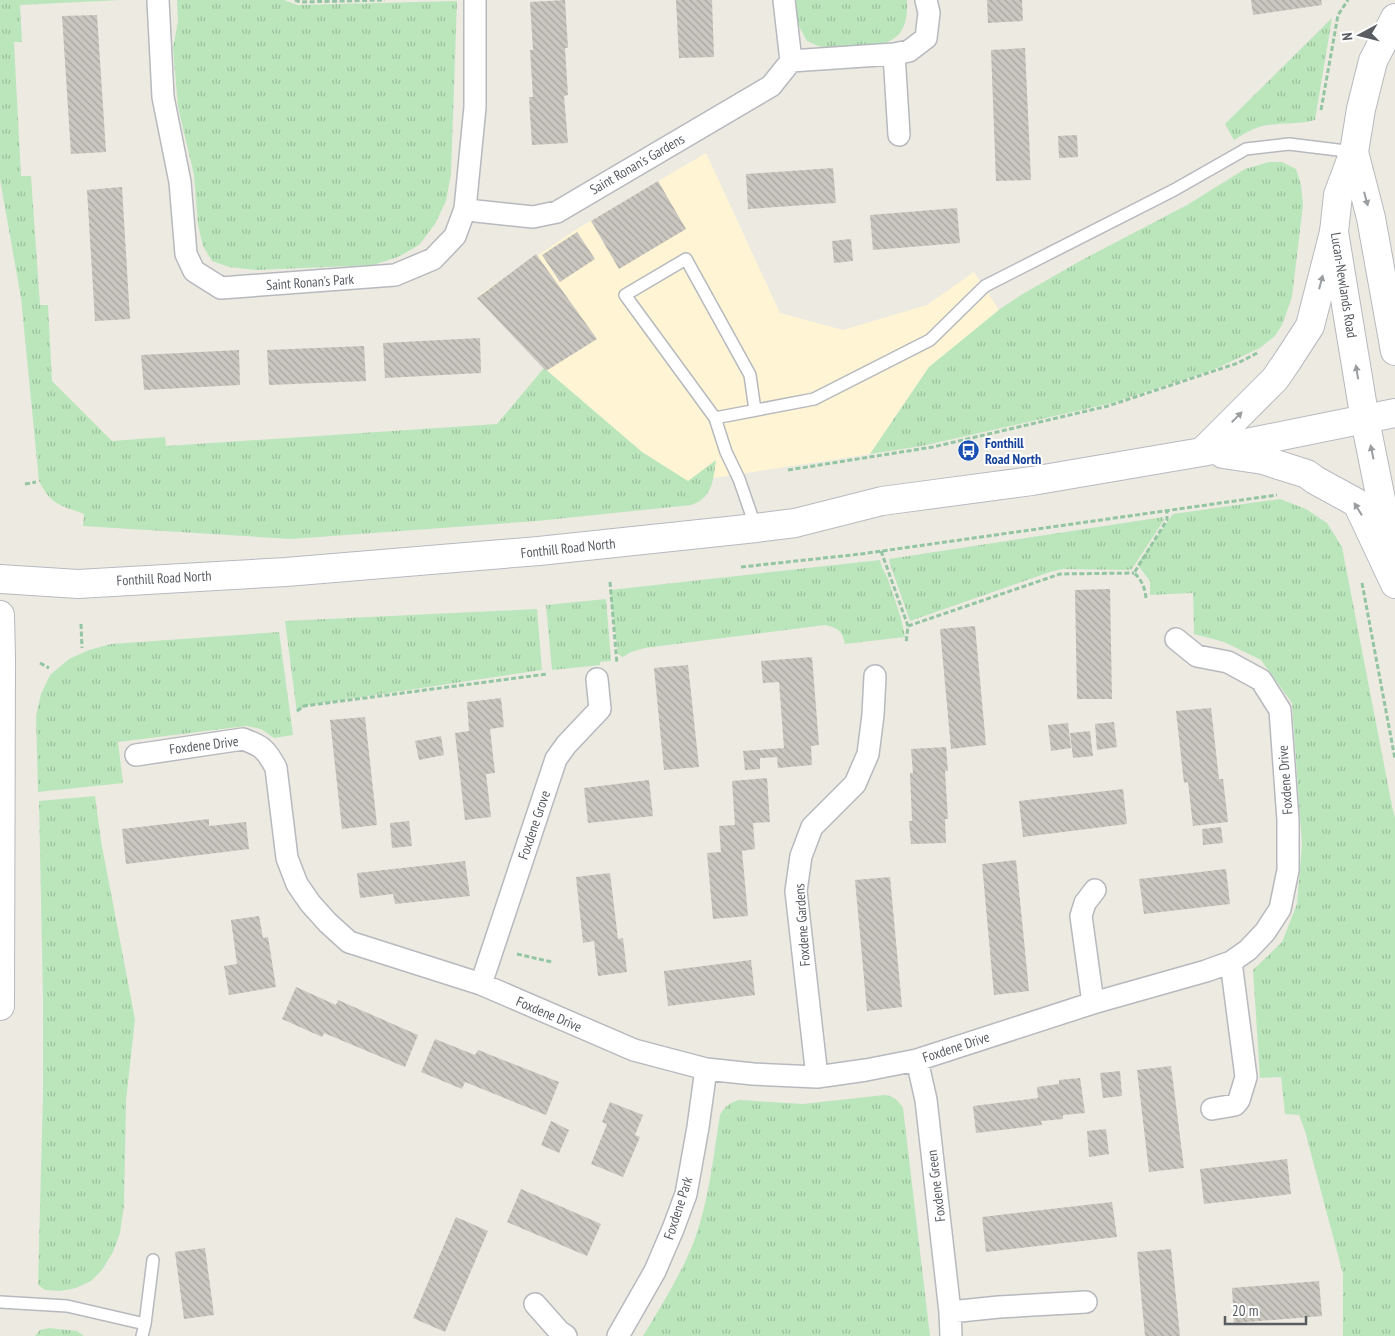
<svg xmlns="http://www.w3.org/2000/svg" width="1395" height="1336" viewBox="0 0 1395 1336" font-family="'PT Sans Narrow',sans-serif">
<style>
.commercial{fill:#fff5d4}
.grass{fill:url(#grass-tufts)}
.building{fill:url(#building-back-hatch)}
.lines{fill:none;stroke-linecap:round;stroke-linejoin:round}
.service-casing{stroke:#b6b9be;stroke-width:14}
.minor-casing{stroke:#b6b9be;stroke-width:24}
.tertiary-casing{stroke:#b6b9be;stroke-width:30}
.secondary-casing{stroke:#b6bac0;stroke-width:30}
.path{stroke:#93c5a2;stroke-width:3;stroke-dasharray:5 2.5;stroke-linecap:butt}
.service{stroke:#fff;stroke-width:11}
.minor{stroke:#fff;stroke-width:21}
.tertiary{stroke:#fff;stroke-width:28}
.secondary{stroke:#fff;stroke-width:28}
.oneway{fill:#9b9ea1}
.labels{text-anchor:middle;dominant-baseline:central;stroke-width:4;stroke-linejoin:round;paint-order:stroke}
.street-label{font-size:14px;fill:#595d62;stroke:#fff}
.transit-label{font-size:14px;font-weight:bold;fill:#164399;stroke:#fff;text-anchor:start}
</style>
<defs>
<pattern id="grass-tufts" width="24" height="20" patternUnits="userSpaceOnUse" patternTransform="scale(1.25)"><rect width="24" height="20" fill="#bbe6bc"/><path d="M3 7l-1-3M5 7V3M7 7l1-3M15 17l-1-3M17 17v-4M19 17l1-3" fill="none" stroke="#9bbe9c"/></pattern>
<pattern id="building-back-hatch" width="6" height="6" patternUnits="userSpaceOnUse" patternTransform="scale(1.25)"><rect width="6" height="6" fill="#cac7c0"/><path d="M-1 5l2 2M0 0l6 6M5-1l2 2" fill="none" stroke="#a7a59f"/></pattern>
</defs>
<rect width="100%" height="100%" fill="#edeae1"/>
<path class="commercial" d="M706,153L780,313L843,330L927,305L974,272L999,310L929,367L870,454L688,482L642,452L544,368L480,294L577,229Z"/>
<path class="grass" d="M0,0H121L20,5L22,42H14L21,176H31L40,305H48L52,381L112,441L165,437L166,446L497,424L544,368L642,452L688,481L716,460C713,480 713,498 691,505L537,521L291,539L83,526L84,514C60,505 51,505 39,481L21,298L0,179Z
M177,0H284L297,5L457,1L451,174L446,201L435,224L419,245L398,257L373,265L256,270L229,267L212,261L203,246L198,225L194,175L178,107L173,48L178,21Z
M796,0H907C909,39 891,45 856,47C847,47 835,50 825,48C819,47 812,43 807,41L797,23Z
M1332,18L1315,120C1297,125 1277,122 1259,127C1250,130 1242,135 1234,140L1225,124Z
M1269,162H1282L1296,169L1301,185L1303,205L1292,297L1282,325L1275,336L1260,348L1215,369L1112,403L922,446L870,454L929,367L1000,309L1021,295L1080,261L1187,205L1245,169Z
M1280,499L1306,509L1327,523L1342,547L1393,811L1395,817V1336H1343V1274L1305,1131L1299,1115L1285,1114L1281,1077L1260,1078L1253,970L1282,942L1297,904L1302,844L1292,703L1261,660L1224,642L1194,634L1193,593L1150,595V581L1137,564L1173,514Z
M1163,517L1164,520L1132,569L1128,570L1063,569L1050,572L910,621L890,564L889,559Z
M880,560C881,567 885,572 888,579C894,598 902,617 905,637L845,644C842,630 838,628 825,625L645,648L631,652L623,657L618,654L610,590Z
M606,599L611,661L600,662V665L552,670L546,605Z
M537,609L542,670L308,705L302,708L297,713L285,621Z
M279,632L293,735L274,738L261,729L246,726L118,742L123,783L38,792L36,716L41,694L50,675L69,659L89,650L111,644Z
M95,796L101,841L135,1019L126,1101L124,1205L120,1233L113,1252L102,1270L91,1281L76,1288L60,1291L45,1290L38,1285L43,1091V1001L39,801Z
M884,1095C894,1096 898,1100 903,1108L930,1336H643C660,1308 678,1279 691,1249C708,1208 713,1159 720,1115C725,1106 730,1102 740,1100L803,1104Z
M49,1328L77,1331L84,1336H35L40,1330Z"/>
<path class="building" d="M565,0L568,48H565L568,95L564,96L568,143L532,145L529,97H533L530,50H533L530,2Z
M676,0H712L714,57L679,58Z
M987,0H1022L1023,21L988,23Z
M1251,0H1321L1322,5L1253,15Z
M97,15L106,152L71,154L62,16Z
M1025,48L1031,180L996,181L991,50Z
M1077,135L1078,157L1059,158L1058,136Z
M833,168L836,203L748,209L746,174Z
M658,181L686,229L619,269L591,221Z
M122,187L130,319L95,321L87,190Z
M957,208L960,243L873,250L870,215Z
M577,232L595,259L560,282L542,255Z
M851,239L853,261L834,263L832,241Z
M536,254L597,339L546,371L477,298Z
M480,338L481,373L385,378L383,343Z
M364,346L366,381L269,385L267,350Z
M239,350L240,385L144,390L141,355Z
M1110,589L1112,699H1077L1075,590Z
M975,626L986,745L951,749L940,629Z
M812,657L819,745L811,746L812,765L778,768L777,757L760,758V769L745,770L743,751L784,748L779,682L763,683L761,661Z
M688,665L699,767L664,770L654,668Z
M501,698L504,727L490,729L495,773L486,774L491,817L465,820L455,733L469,731L467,702Z
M1211,708L1219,779H1223L1228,822L1193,826L1188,782L1184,783L1176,711Z
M365,717L377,825L342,829L330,720Z
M1114,722L1117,747L1097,750L1095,724Z
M1068,723L1071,748L1051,751L1048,725Z
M1090,731L1093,756L1073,758L1070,733Z
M441,736L444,755L419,760L415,741Z
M946,747L948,771H945L948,819H945L946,843L911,844L909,821H912L910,773H913L911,749Z
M767,778L770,822L753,823L755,849L742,851L748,916L713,919L707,853L721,852L719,826L735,825L732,781Z
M649,780L653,816L588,823L584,788Z
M1123,789L1127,824L1023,837L1019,801Z
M209,819V826L246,822L249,849L126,864L122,829Z
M409,821L412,846L392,848L390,823Z
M1221,827L1223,843L1203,845L1202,829Z
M1016,860L1029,991L994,995L982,864Z
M465,861L470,896L395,904L393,894L360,898L357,873Z
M1226,869L1230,904L1144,914L1139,879Z
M610,873L618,939L623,938L627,972L598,976L594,941L583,943L576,877Z
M890,877L902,1007L867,1011L855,880Z
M259,916L263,938L268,937L276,987L229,995L224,966L237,964L231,920Z
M751,960L755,995L668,1006L664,971Z
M296,987L336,1005L338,1000L418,1035L405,1067L324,1033L322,1037L282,1019Z
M435,1039L475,1055L478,1050L559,1082L546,1115L465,1082L462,1089L421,1072Z
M1171,1066L1184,1168L1149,1172L1137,1070Z
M1120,1071L1122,1096L1103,1098L1100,1073Z
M1080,1078L1085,1113L1063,1115V1119L1041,1121L1042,1125L976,1133L973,1106L1038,1098L1037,1087L1059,1084V1080Z
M610,1102L643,1115L635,1135L640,1137L623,1177L591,1164L607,1124L602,1122Z
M551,1121L569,1130L559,1153L541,1145Z
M1106,1129L1109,1154L1089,1157L1087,1131Z
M1287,1159L1291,1194L1204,1204L1200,1169Z
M521,1189L601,1224L587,1256L507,1222Z
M1112,1202L1117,1237L986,1252L982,1217Z
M456,1217L488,1231L445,1332L413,1318Z
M205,1248L214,1315L184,1319L175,1252Z
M1171,1249L1180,1336H1145L1137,1252Z
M1319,1281L1322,1316L1234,1323L1232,1288Z"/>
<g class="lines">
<defs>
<path id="service" d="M755,410L750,375L686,259L625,295L715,418L726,452L739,479L756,528
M715,418L814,399L930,340L985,286L1174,190L1246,149L1289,144L1354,152
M0,1302L67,1306L145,1324
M142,1336L145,1324L153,1260"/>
<path id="minor" d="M158,0L163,97L180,182L186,254L194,271L221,288L395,275L433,259L455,236L465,209L475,107V0
M784,0L791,61
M894,54L899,135
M465,209L476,211L533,217L557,212L771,86L791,61L894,54L909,51L926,38L929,13L926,0
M136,755L243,739C262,746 266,749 276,768L287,858L297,884L310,903L328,923L349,942L481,984L634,1050L706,1069L753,1074L817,1077L866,1070L917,1060L1093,1003L1206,971L1231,962L1248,950L1265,932L1280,909L1288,870V820L1280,710L1261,680L1228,662L1197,656L1176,639
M481,984L556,759L566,745L600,709L597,679
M1093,1003L1081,916L1085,903L1095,890
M917,1060L926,1100L950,1312L951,1336
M817,1077L796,891L801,856L812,827L855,784L868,754L873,715L875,676
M1212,1109L1235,1105L1239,1100L1246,1077L1231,962
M535,1304L559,1331L566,1336
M950,1312L999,1307L1086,1302
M618,1336L655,1271L673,1229L686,1194L698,1127L706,1069"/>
<path id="tertiary" d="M1395,18L1373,61L1361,109L1354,152L1338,195L1334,232L1365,420L1395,569
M1354,152L1371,218L1395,351
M0,615L1,659L0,1006"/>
<path id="secondary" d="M1202,452L1275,379L1288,360L1310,326L1334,232
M1223,454L1263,460L1307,474L1315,480L1357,503L1395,584
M0,579L78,584L286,572L539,551L756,528L795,523L882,501L1032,481L1202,452L1395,413"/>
</defs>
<use href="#service" class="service-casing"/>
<use href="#minor" class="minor-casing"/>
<use href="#tertiary" class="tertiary-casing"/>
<use href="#secondary" class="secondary-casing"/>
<path class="path" d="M295,0L300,2L385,0
M1321,110L1338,15L1348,0
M788,470L933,447L1108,406L1238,363L1259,352
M25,484L36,482
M881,551L908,626L906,643
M741,567L861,554L1277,495
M610,582L617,664
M1362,583L1395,759
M1146,598C1145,588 1142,580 1134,573L1167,520V510
M81,624L82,648
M908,626L1060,574L1134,573
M40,663L49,668
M297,711L304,706L547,674
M517,954L552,962"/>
<use href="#service" class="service"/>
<use href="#minor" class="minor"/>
<use href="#tertiary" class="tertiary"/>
<use href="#secondary" class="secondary"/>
</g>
<defs><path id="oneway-solid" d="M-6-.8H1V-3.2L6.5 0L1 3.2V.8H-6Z" transform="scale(1.25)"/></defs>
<g class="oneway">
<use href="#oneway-solid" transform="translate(1366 199) rotate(75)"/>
<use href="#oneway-solid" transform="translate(1321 282) rotate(-75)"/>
<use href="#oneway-solid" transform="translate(1357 372) rotate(-99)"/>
<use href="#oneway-solid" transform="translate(1237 417) rotate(-45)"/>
<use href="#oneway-solid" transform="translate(1372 452) rotate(-102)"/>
<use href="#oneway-solid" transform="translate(1358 509) rotate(-122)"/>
</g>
<defs>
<symbol id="bus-disc" viewBox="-11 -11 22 22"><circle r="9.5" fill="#1a4fb4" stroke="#fff"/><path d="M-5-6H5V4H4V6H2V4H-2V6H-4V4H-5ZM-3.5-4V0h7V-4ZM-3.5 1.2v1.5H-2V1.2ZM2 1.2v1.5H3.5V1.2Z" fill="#fff"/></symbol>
</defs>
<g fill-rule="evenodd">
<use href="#bus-disc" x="956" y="438" width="25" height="25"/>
</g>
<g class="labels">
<g class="street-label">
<text transform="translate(637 164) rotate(-30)">Saint Ronan's Gardens</text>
<text transform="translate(310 282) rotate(-4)">Saint Ronan's Park</text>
<text transform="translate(1344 285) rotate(81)">Lucan-Newlands Road</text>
<text transform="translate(568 548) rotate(-6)">Fonthill Road North</text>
<text transform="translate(164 578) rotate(-3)">Fonthill Road North</text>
<text transform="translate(204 745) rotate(-7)">Foxdene Drive</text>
<text transform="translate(1285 780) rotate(-94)">Foxdene Drive</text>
<text transform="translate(534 825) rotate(-71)">Foxdene Grove</text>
<text transform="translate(802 925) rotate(-94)">Foxdene Gardens</text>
<text transform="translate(549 1014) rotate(23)">Foxdene Drive</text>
<text transform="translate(956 1047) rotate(-18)">Foxdene Drive</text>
<text transform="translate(936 1186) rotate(-97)">Foxdene Green</text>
<text transform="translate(678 1208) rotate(-72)">Foxdene Park</text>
</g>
<g class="transit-label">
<text x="985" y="443">Fonthill<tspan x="985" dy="16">Road North</tspan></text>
</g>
</g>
<g transform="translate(1360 35) rotate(263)" stroke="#ffffff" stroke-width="4" paint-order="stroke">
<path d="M0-4L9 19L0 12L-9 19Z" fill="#595d62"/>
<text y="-8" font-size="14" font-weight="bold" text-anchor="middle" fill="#595d62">N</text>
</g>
<path d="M1225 1316v8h81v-8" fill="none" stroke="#595d62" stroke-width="2.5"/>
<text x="1232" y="1316" font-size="15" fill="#595d62" stroke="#ffffff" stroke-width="4" paint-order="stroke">20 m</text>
</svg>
